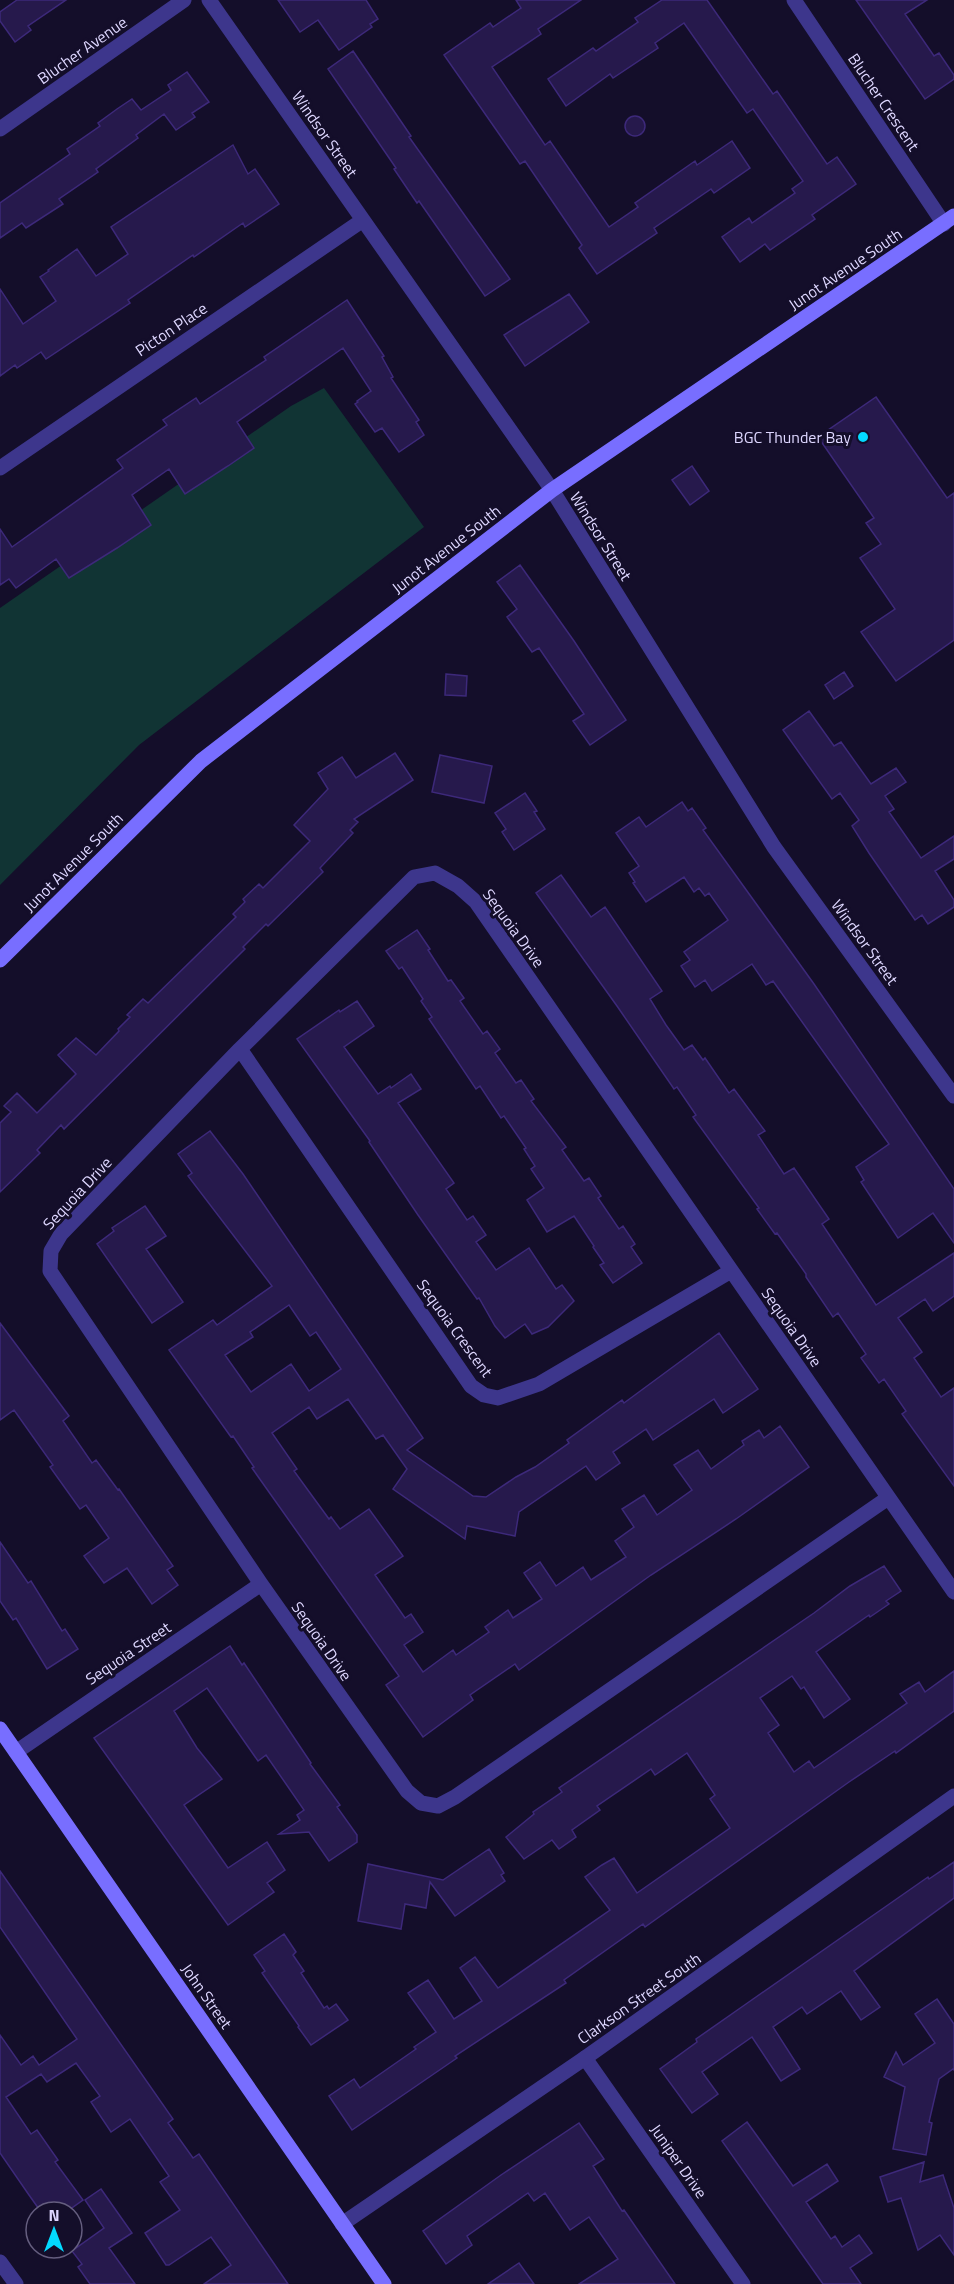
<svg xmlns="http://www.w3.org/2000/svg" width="954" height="2284" viewBox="0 0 954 2284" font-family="'Titillium Web',sans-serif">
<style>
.green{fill:#113434}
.building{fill:#26194c;stroke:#3d297a;stroke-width:1.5;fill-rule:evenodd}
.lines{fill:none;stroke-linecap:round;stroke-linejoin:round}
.minor{stroke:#3d368c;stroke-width:15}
.tertiary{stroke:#3d368c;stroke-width:15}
.secondary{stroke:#786eff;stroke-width:15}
.poi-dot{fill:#03daff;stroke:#140e2a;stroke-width:2}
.labels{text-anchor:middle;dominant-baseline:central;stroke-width:6;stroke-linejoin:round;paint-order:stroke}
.street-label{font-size:16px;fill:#ded7ff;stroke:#140e2a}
.poi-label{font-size:16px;fill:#ded7ff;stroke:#140e2a;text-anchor:end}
</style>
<rect width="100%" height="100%" fill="#140e2a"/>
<path class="green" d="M324,388L424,527L139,745L0,885V608L291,406Z"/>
<path class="building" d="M17,0H66L28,26L31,30L15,42L0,21V12Z
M278,0H366L378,19L370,24L372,27L339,50L318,20L300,32Z
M516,0H581L538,29L541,34L492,67L545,145L550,141L609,227L638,207L635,203L695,161L697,165L732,141L750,168L714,193L711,189L654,228L657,233L597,274L579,248L582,245L525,161L520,164L444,55L490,23L493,27L521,8Z
M662,0H707L773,94L777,91L827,164L837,157L856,184L812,215L815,219L770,250L765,244L740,262L722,237L749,218L752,223L795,193L792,189L803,181L753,109L747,113L684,23L655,43L658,48L613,78L610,74L566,106L548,79L593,48L596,51L638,22L635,18Z
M856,0H927L905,14L934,56L939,53L954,75V79L925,99Z
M353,51L411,136L409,137L510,279L485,296L419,201L417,203L394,169L396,168L328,69Z
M187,72L209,102L192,113L195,117L176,130L164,114L136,135L138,138L96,169L98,172L59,199L63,204L26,228L22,223L0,238V203L70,154L67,149L100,126L98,123L117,109L132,99L141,110L171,90L168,85Z
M625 126a10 10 0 1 1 20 0a10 10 0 1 1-20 0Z
M233,145L248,174L255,169L279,204L245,227L243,223L194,257L193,255L128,300L130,303L46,359L41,352L17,368L15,365L0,376V289L23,324L56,301L40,277L49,271L48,270L77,249L96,276L128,254L111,227Z
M569,294L589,322L525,366L504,335Z
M347,300L384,356L382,357L393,377L391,378L419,420L416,422L424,435L399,452L382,428L375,432L355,404L358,402L357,401L371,391L343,348L237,422L254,448L228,466L185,494L169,469L132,495L151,525L117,548L69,578L56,559L16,588L9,579L0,585V529L12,547L123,468L117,460L167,425L163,420L196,398L200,404L266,360L264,357Z
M876,397L947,498L954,493V640L896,681L861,632L895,609L860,558L881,544L866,523L874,518L818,437Z
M692,466L709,491L690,505L672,480Z
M520,565L574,641L626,720L590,745L573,721L584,714L539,648L532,652L507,617L517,609L497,582Z
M844,672L853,686L834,699L825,685Z
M446,674L467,676L466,696L445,695Z
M809,711L834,746L841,742L871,784L896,768L906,782L885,796L894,809L889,812L921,858L954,836V859L935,871L954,900V907L928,924L922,915L915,920L869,853L852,826L859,820L840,793L832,799L783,730Z
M395,753L413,780L354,819L358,822L350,830L353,833L320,868L323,872L268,926L266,924L243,947L245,949L64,1129L61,1125L37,1150L40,1153L0,1192V1123L11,1112L4,1106L17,1093L37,1113L76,1074L58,1055L76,1038L96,1055L119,1031L118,1029L130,1017L127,1015L143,999L148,1003L236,917L233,914L245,902L243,899L259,884L263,888L310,841L294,825L328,789L318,773L342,757L356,778Z
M440,755L492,766L484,803L432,792Z
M525,793L537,811L534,812L545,829L514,850L502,832L506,829L495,813Z
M682,802L688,811L692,808L706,828L703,830L814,984L954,1189V1243L933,1213L898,1238L861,1182L864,1180L856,1167L889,1144L773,981L766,985L752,964L712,991L705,980L695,987L681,966L690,960L684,952L728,920L709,893L705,896L699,888L694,892L684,877L646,902L633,883L635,882L629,873L639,866L616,833L639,817L646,827Z
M561,875L591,917L605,907L662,991L650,999L666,1025L684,1050L692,1045L703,1060L705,1058L729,1093L734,1089L765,1131L758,1135L784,1174L794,1168L829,1219L822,1224L876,1305L954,1253V1296L933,1311L925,1299L898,1318L922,1352L914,1358L941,1397L954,1388V1486L902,1414L906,1411L884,1379L879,1383L861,1358L866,1354L838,1313L833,1317L806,1277V1274L777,1233L775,1234L757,1209L759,1208L693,1117L696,1115L677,1087L674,1089L617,1006L536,893Z
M417,930L430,949L428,950L448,981L451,980L464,998L460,1001L483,1034L487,1031L500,1049L495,1053L516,1083L521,1080L534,1099L531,1101L566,1147L562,1150L584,1181L589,1178L601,1196L598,1198L619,1229L623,1226L635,1244L631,1247L642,1263L613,1283L600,1265L604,1263L593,1247L594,1246L574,1216L547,1232L527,1200L544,1188L531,1169L535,1166L524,1149L526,1148L504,1116L501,1118L480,1086L476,1089L429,1019L432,1017L421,1001L423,999L402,967L399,969L386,951Z
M357,1001L374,1026L344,1047L378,1094L390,1086L391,1088L411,1074L421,1089L398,1103L454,1183L446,1189L467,1220L473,1216L486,1235L476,1242L496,1270L529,1248L556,1289L562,1285L574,1301L548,1327L532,1334L525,1324L505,1338L495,1326L479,1298L477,1299L418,1215L369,1142L370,1141L297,1039L339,1010L340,1012Z
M210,1131L243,1174L423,1438L407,1450L473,1496L486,1497L516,1477L535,1467L569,1443L567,1440L622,1400L624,1403L719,1333L758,1389L723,1413L714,1399L653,1440L646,1429L613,1452L620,1463L596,1480L586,1466L519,1512L515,1536L467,1526L465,1539L393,1489L407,1469L383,1435L376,1439L348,1399L317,1419L309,1407L272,1433L297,1469L294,1471L329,1519L331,1517L340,1529L369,1509L403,1556L375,1575L405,1618L411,1614L423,1632L404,1645L423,1672L453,1650L456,1655L489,1632L485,1627L508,1610L513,1618L542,1599L524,1573L540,1562L556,1586L583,1567L591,1580L626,1557L615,1541L634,1527L622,1509L644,1495L657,1515L692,1490L674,1465L698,1450L711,1469L744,1445L742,1441L759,1430L764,1438L780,1426L809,1467L736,1519L651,1575L519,1670L515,1664L470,1695L473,1700L423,1737L386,1685L399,1676L252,1468L254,1467L233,1436L231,1437L169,1350L213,1320L217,1325L272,1286L188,1176L192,1173L178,1154ZM289,1305L310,1336L316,1332L341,1369L309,1391L291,1364L251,1392L225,1355L253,1337L250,1332Z
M145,1206L166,1236L146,1249L183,1302L152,1323L97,1244L114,1231L112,1228Z
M0,1323L69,1416L63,1421L92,1463L96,1460L118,1490L119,1489L173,1566L167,1570L178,1585L152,1604L127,1568L104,1583L84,1556L109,1538L86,1505L80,1509L50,1467L53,1465L14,1410L0,1420Z
M0,1542L28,1583L31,1581L62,1631L65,1629L78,1649L47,1669L16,1618L13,1620L0,1601Z
M884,1566L901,1591L886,1601L889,1604L870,1617L869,1615L816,1652L850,1699L824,1718L804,1687L801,1689L792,1676L760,1698L779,1725L768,1733L794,1772L809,1761L814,1768L876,1725L907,1703L900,1694L919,1682L925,1692L954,1671V1711L896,1753L895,1751L849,1782L645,1927L643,1924L564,1980L566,1983L455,2056L457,2058L352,2130L329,2096L354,2079L360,2088L416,2049L414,2047L436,2032L408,1993L428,1980L454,2019L482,2001L460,1968L475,1957L498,1988L610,1910L585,1877L602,1865L614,1858L637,1893L730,1828L710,1799L715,1795L687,1753L655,1775L651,1769L597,1806L600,1810L572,1830L576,1837L559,1849L552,1840L524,1859L506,1837L534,1814L533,1812L562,1792L559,1788L814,1613L850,1586Z
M230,1646L242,1665L244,1663L311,1763L310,1764L340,1805L337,1807L357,1835V1842L329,1861L309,1832L279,1834L300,1820L297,1815L304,1810L266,1755L258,1761L207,1688L174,1711L197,1748L222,1779L184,1805L228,1868L267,1842L285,1870L267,1883L274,1892L228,1925L94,1738Z
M489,1849L504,1873L501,1875L505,1881L455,1916L430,1882L426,1908L405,1904L401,1929L358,1921L368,1864L443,1880Z
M954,1862V1898L854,1971L880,2007L861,2020L841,1991L807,2014L802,2007L773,2027L800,2069L781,2081L752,2037L702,2072L718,2094L692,2113L660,2069L697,2042L696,2039L746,2004L928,1877L929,1879Z
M0,1871L173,2119L168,2123L193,2158L199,2154L288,2284H204L231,2265L211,2237L169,2265H166L145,2233L180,2210L160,2182L169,2176L130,2119L111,2132L91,2102L100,2096L76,2063L47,2082L41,2074L6,2097L31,2134L37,2130L58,2160L55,2162L83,2200L66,2212H41L29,2195L0,2153V2035L21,2065L33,2056L39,2065L77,2039L0,1927Z
M284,1934L296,1952L293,1955L304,1971L301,1973L324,2008L327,2006L329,2009L336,2004L348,2020L311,2045L298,2027L299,2026L262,1973L265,1971L254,1955Z
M937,1999L954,2024V2070L953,2069L939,2079L929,2122L932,2123L926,2155L893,2149L905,2087L884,2077L896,2052L903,2065L935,2043L915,2014Z
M747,2122L793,2186L827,2164L838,2181L806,2202L831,2239L835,2236L842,2247L859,2235L872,2253L850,2268L861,2284H823L722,2141Z
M579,2123L604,2159L593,2166L622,2211L624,2210L675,2284H579L618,2259L589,2217L570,2230L545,2193L534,2201L528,2193L467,2236L472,2245L446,2264L423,2231L501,2175Z
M924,2162L920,2182L943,2175L954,2208V2255L940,2235L918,2250L901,2198L888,2202L880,2177Z
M101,2189L132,2233L109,2248L135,2284H90L78,2267L82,2264L72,2251L104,2228L85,2200Z
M519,2263L534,2284H488Z"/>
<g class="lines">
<path class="minor" d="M209,0L552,490L774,847L954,1096
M794,0L944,224
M0,129L184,0
M0,468L363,220
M240,1049L471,1386L484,1395L498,1398L539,1384L731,1271
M888,1498L455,1797L438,1806L421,1803L407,1791L261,1584L50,1271L51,1251L61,1234L240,1049L414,877L435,873L458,886L476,902L954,1592
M16,1752L261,1584
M585,2058L743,2284
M0,2262L16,2284"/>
<path class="tertiary" d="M342,2224L585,2058L954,1796"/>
<path class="secondary" d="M0,960L201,761L552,490L954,216
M0,1729L384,2284"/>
</g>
<circle class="poi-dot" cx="863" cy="437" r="6"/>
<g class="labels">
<g class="street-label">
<text transform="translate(82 50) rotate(-35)">Blucher Avenue</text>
<text transform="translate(884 102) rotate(56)">Blucher Crescent</text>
<text transform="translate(325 134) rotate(55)">Windsor Street</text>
<text transform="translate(845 269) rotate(-34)">Junot Avenue South</text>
<text transform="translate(171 329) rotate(-34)">Picton Place</text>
<text transform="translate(601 536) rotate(58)">Windsor Street</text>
<text transform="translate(446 549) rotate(-38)">Junot Avenue South</text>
<text transform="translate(73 862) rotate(-45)">Junot Avenue South</text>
<text transform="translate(514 928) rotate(54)">Sequoia Drive</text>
<text transform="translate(865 942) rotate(54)">Windsor Street</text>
<text transform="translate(77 1193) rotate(-47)">Sequoia Drive</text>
<text transform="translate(792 1327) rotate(55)">Sequoia Drive</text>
<text transform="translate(455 1328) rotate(54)">Sequoia Crescent</text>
<text transform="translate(322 1641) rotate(55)">Sequoia Drive</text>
<text transform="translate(128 1653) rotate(-34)">Sequoia Street</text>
<text transform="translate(207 1996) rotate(55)">John Street</text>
<text transform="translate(639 1998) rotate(-35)">Clarkson Street South</text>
<text transform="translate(679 2161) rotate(55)">Juniper Drive</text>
</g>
<g class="poi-label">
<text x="851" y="437">BGC Thunder Bay</text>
</g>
</g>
<g transform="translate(54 2230)"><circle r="28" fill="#140e2a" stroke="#655e7f" stroke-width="1.5"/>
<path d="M0-4.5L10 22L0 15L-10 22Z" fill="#03daff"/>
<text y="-9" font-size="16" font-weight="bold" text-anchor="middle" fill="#ded7ff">N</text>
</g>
</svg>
